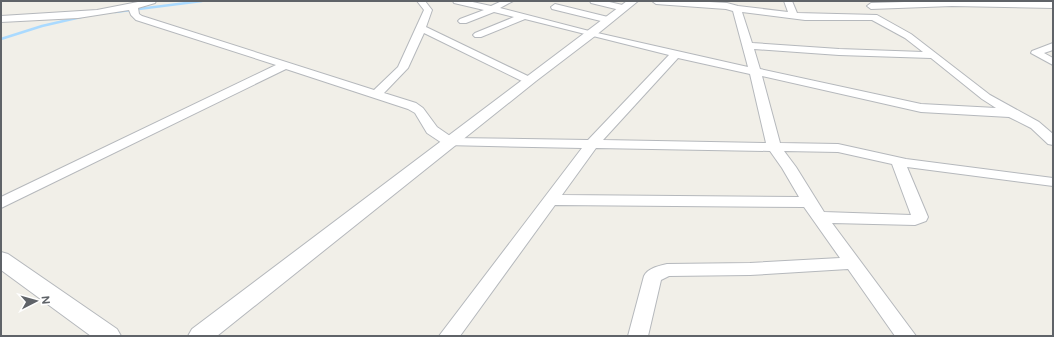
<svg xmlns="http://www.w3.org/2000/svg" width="1054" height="337" viewBox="0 0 1054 337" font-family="Figtree,sans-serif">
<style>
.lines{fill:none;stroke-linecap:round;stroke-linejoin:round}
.stream{stroke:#aadaff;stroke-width:2.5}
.minor-casing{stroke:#b5b8bc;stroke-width:2}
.tertiary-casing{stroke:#b5b8bc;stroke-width:2}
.minor{fill:#fff;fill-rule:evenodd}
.tertiary{fill:#fff;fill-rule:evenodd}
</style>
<rect width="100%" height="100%" fill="#f1efe8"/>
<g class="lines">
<path class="stream" d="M115,12L202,1
M1,39L42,26L81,17"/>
<defs>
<path id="minor" d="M143,1H156L155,3L138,8L139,14L142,16L374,90L398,67L424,10L417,1H425L432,10L426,27L532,78L534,80L528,83L524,82L424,33L408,68L384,93L416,103L423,108L437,127L453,138L588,140L669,55L525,19L481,37H475L473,35L475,33L514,17L494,12L466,23H460L458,21L460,19L484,10L454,3L453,1H468L491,6L502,1H513L500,8L593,32L748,67L733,11L726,9L656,4L652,1H692L727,3L738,6L788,12L784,1H792L797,13L877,15L911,34L990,95L1039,122L1053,134V145L1048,144L1031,128L1009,117L921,112L762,76L780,143L838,144L906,159L1053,178V186L907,167L928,217L926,221L915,225L832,223L916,336H895L848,269L750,275L669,276L661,280L648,336H628L644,276C648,268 659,266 667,264L750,263L840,258L804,207L555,205L460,336H439L582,148L445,145L427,133L415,113L408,109L286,69L1,208V197L276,65L136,20L131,15L129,10L78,18L1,22V16L97,10ZM742,12L805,20H872L905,38L923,52L839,49L752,43ZM754,49L839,55L931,58L982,99L996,108L921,104L760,69ZM678,58L750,74L766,143L603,140ZM596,148L770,151L782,168L799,197L562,195ZM784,151L838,152L892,164L911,215L824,212L796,167Z
M590,1H605L627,6L628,8L624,11L591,3Z
M937,1L1053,2V8L952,6L871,9L867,6L871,3Z
M555,4L612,18L614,20L609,23L552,9L551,7Z
M1053,43V50L1044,53L1053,58V65L1031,53L1032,51Z"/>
<path id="tertiary" d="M627,1H638L595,36L536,81L217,336H188L192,329Z
M1,252L8,254L117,329L121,336H91L1,270Z"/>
</defs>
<use href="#minor" class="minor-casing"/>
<use href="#tertiary" class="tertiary-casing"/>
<use href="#minor" class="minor"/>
<use href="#tertiary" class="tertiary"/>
</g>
<rect width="1054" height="337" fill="none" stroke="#5f6368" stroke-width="4"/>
<g transform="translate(36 301) rotate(84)" stroke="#ffffff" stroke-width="3" paint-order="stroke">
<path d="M0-3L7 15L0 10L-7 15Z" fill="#5f6368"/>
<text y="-6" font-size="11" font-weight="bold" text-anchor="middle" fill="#5f6368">N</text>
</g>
</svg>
